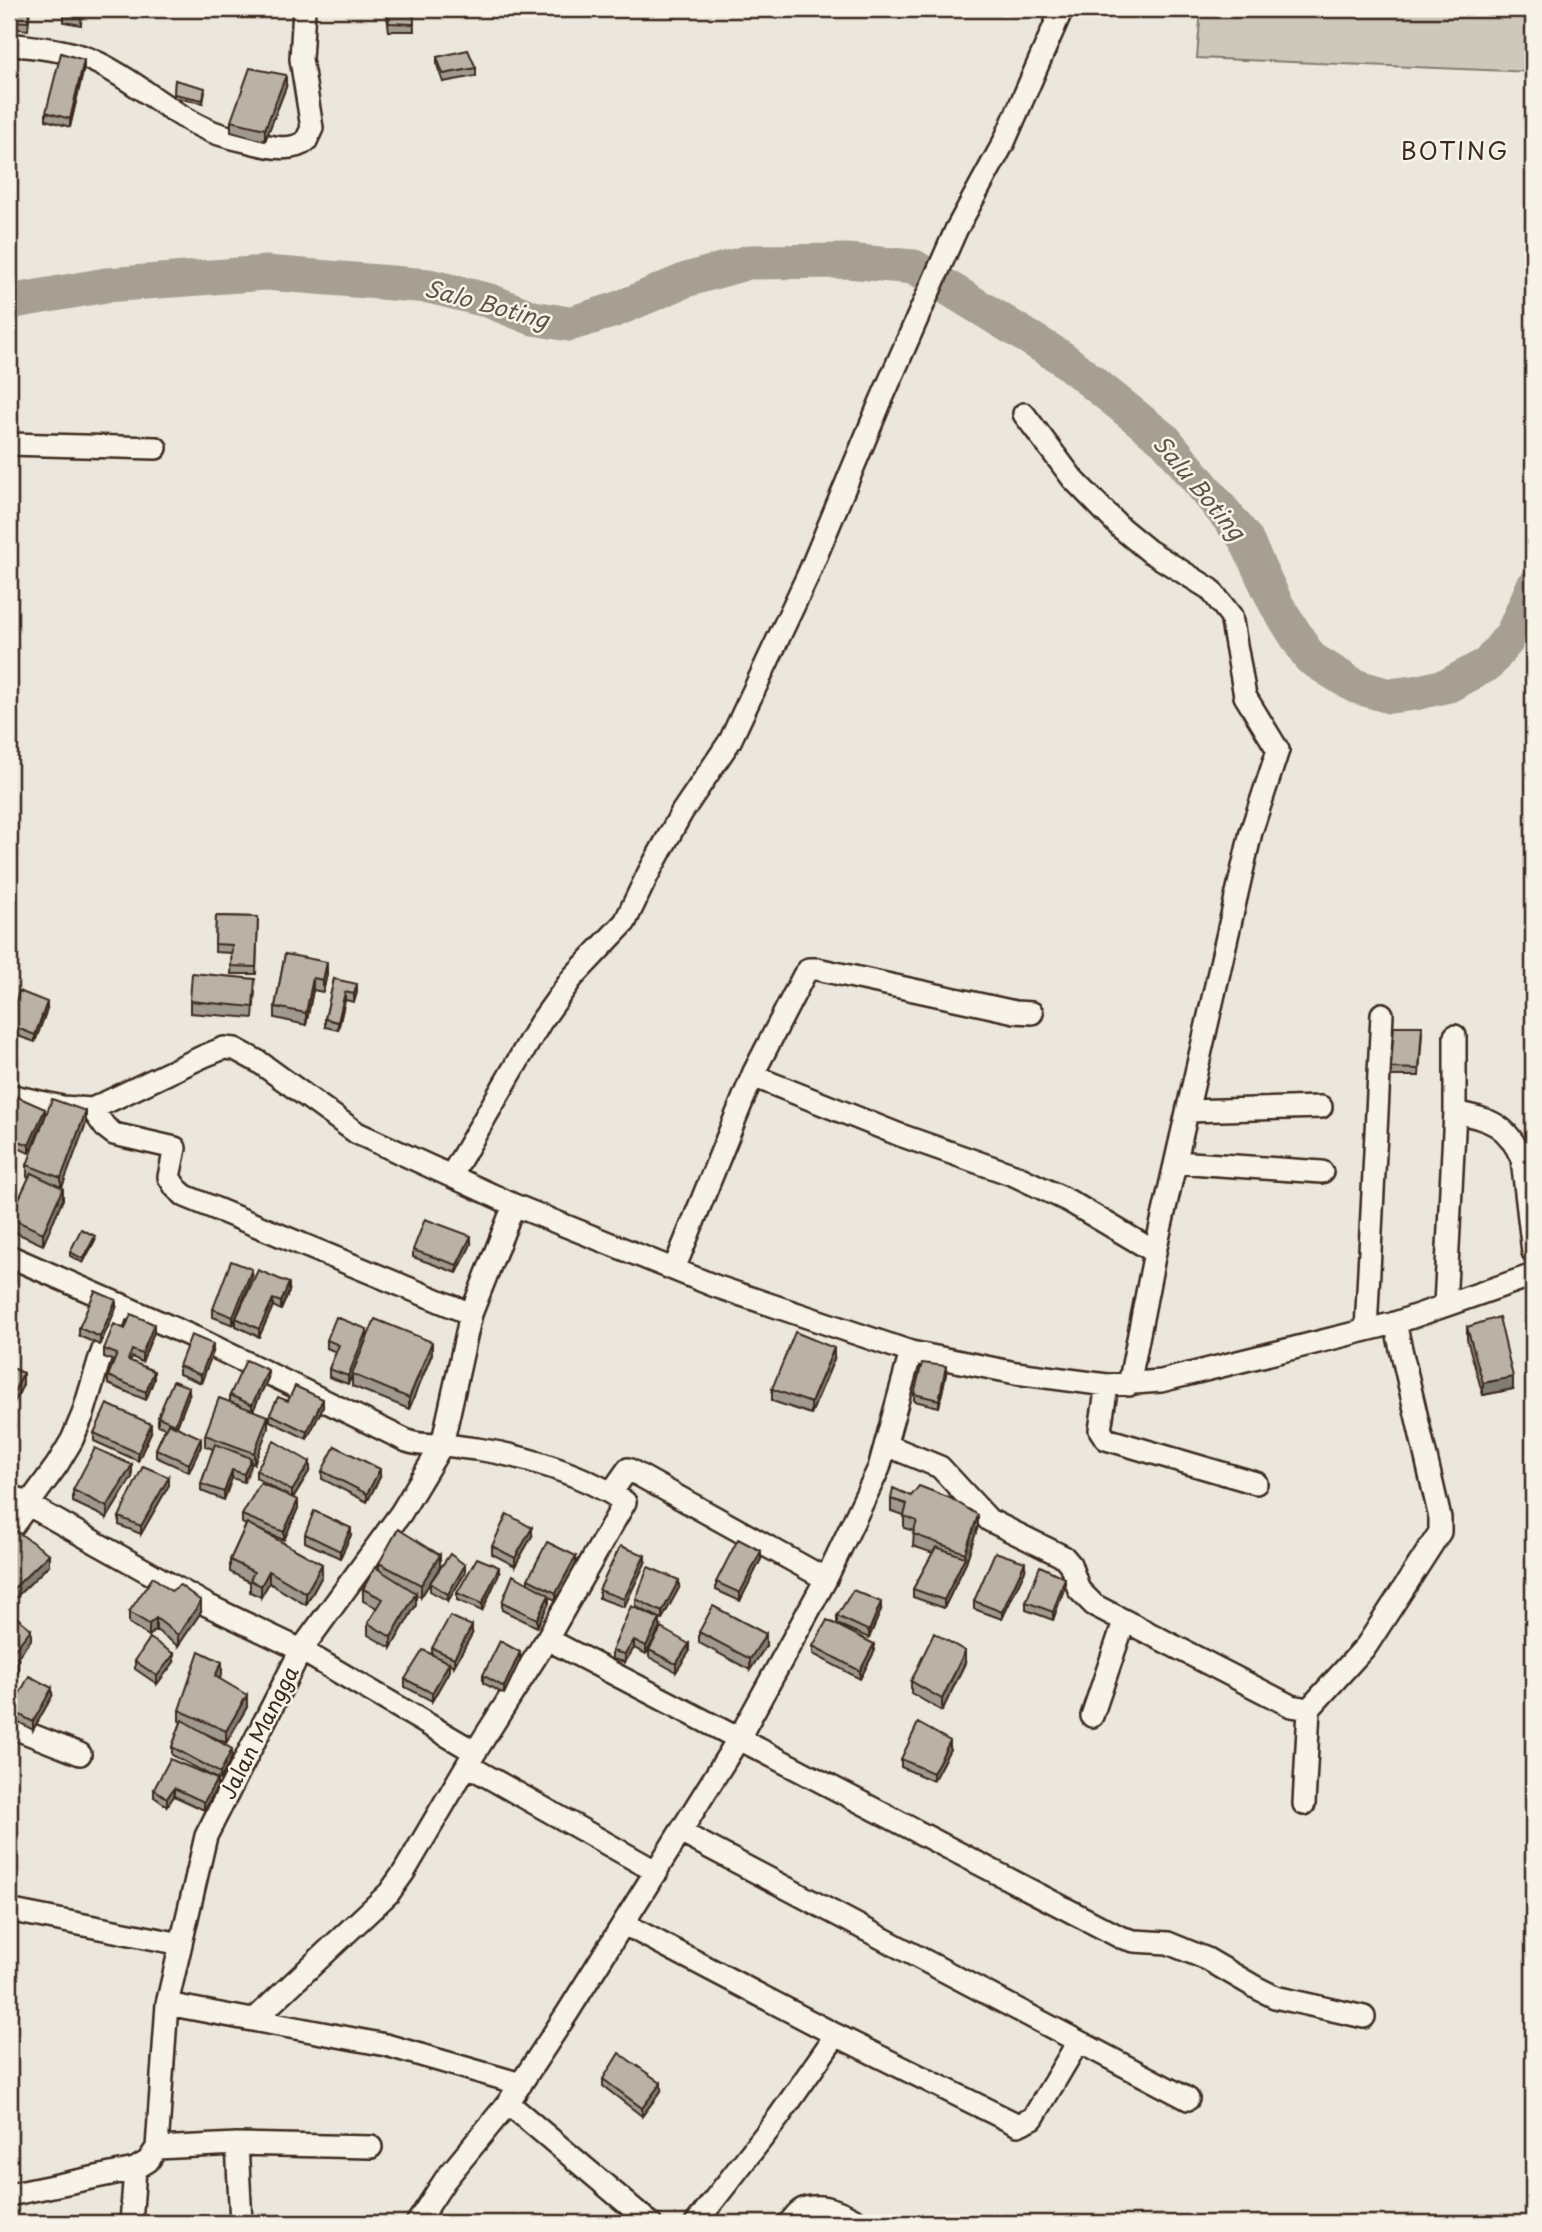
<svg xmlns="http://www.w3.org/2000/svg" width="1542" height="2232" viewBox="0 0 1542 2232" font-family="'Playpen Sans',sans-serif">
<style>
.green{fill:#cec8bc;stroke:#84796d;stroke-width:2}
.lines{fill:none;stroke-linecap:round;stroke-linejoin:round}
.river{stroke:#a89f93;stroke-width:35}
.minor-casing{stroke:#3b2a1e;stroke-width:26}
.minor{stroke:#f7f3e8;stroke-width:21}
.wall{fill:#a09990;stroke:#3b2a1e;stroke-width:2}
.shaded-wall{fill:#827d75;stroke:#3b2a1e;stroke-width:2}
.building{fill:#bab2a7;stroke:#3b2a1e;stroke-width:2}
.labels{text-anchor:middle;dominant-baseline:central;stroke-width:5;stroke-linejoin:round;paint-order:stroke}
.street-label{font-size:21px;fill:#3b2a1e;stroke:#f7f3e8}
.water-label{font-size:23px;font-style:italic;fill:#615347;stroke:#f7f3e8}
.quarter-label{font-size:24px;letter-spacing:2px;fill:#3b2a1e;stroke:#f7f3e8}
</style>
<rect width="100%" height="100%" fill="#ece7dc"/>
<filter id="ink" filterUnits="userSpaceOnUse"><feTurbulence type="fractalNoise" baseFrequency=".0143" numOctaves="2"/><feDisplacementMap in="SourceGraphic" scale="14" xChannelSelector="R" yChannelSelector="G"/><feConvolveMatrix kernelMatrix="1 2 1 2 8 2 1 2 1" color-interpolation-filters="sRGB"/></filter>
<g filter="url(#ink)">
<path class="green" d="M1201,9H1533V72L1197,58Z"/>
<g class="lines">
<path class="river" d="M9,302L106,285L266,273L429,286L490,301L533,318L569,324L615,310L686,280L749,262L847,261L914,267L1062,358L1166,441L1245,538L1276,604L1310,658L1355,686L1389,696L1415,693L1449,685L1488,664L1513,633L1533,587"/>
<defs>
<path id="minor" d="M9,44C39,48 70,49 98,63C138,82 171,115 213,132C226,137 241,140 254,143C270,147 292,152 306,141L312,128L301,59L304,9
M1024,414L1073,479L1121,528L1149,551L1210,589L1231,616L1245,696L1278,750L1251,832L1155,1252L1129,1385
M9,444L156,448
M753,1076L900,1135L1014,1175L1069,1201L1155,1252
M9,1095L62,1107L92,1109L204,1056L224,1048L235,1049L259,1062L357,1133L514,1205L715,1286L911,1352L1016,1373L1107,1385L1161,1381L1395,1323L1533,1275
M92,1109L105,1127L114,1134L175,1148L169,1177L176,1188L185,1196L471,1314
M1188,1111L1321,1107
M1455,1112V1036
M1176,1162L1322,1172
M451,1176L540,1023L573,977L625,922L648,874L682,812L730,741L809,573L880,403L956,230L1004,142L1062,9
M9,1256L198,1339L407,1441C420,1446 431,1444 444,1445C455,1446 466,1448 477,1449C525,1456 585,1475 625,1502L547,1639L467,1765L657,1872
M674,1269L754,1072L804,975L809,969H817L1015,1012L1032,1013
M1445,1305L1455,1112C1490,1120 1507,1123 1522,1159L1533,1252
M1366,1330L1382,1014
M1107,1385L1100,1430L1106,1439L1256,1483
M886,1445L940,1467L989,1520L1064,1557L1070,1564L1079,1590L1094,1605L1291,1706L1309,1709L1367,1645L1440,1532V1518L1395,1323
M611,1493L628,1469L826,1579
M9,1494L207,1605L301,1650L475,1752
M9,1531L57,1465L72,1440L83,1414L99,1361L120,1304
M547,1639L1120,1937L1134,1941L1168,1943L1207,1959L1257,1988L1275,1997L1364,2017
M1092,1716L1124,1622
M9,1726L80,1754
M1304,1804L1309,1709
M682,1833L1188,2099
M13,1911L181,1944
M624,1924L836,2035L1018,2125L1033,2118L1078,2042
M167,2004L386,2045L521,2084
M255,2019L389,1893L404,1872L467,1765
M508,2103L650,2223
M237,2144L371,2147
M157,2148L237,2144L241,2223
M9,2195L135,2169L148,2161L157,2148L167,2004L206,1836L301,1650L401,1513L442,1445L471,1314L514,1205
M131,2223L135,2169
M417,2223L445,2180L508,2103L568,2012L739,1738L826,1579L879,1468L911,1352
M696,2223L778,2118L836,2035
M789,2223C794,2218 798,2210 806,2208C825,2203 846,2214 861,2223"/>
</defs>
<use href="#minor" class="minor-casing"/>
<use href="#minor" class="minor"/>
</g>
<path class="wall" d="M9,9H30L28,30L9,28Z
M64,9H82L81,25L64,22Z
M386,9H413L414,31H389Z
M437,57L476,68V76L443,82L437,65Z
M84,68L70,127L46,120V112Z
M175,80L205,92L203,103L174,98Z
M286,87L265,141L231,132V121Z
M216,916L258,917L256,974H231L232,953L215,952Z
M285,954L327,974L323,992L313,990L306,1025L275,1018V1007Z
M334,979L357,992L354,1002L345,1000L338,1030L325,1027V1019Z
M255,991L253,1018L190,1013V1001Z
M47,1009L35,1042L9,1033V1020Z
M1422,1033L1419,1076H1391V1068Z
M9,1098L45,1109L29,1153L9,1144Z
M86,1123L62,1187L63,1199L43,1245L10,1230V1218L29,1178L27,1177V1165Z
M95,1240L83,1263L70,1256V1252Z
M471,1244L457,1273L413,1257V1250Z
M252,1277L233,1325L213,1317V1309Z
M289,1291L281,1310L273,1306L259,1337L236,1326V1318Z
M116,1308L100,1345L79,1336V1328Z
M1467,1327L1513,1389L1483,1395L1467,1339Z
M125,1329L154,1332L142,1362L132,1357L130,1361L154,1379L146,1400L108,1384V1376L114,1361L104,1357V1349Z
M367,1336L432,1354L409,1409L352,1386V1376L348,1384L329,1377V1369L336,1352L327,1348V1340Z
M213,1352L201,1383L179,1374V1366Z
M834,1359L811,1414L772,1401V1389Z
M946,1374L939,1407L914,1401V1394Z
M268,1378L253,1410L268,1428L254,1464L251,1463L244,1482L232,1478L224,1500L201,1491V1484L213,1449L205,1446V1435L230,1402V1395Z
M189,1395L177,1427L201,1446L189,1472L156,1457V1449L165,1428L158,1425V1417Z
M288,1401L323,1407L307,1439L270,1421V1414Z
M151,1432L138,1461L94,1441V1433Z
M256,1470H310L293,1498L298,1508L284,1540L261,1531L322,1576L306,1605L269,1583L261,1597L250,1592V1582L230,1572V1560L246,1525L242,1523V1515L284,1494L256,1478Z
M322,1471L380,1477L367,1502L322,1479Z
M132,1477L107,1518L73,1502V1490Z
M169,1485L141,1534L119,1525V1517Z
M891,1499L978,1526L965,1565L944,1608L913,1597V1589L933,1553L913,1546L914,1531L904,1528V1515L891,1511Z
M9,1533L49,1565L13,1600L9,1598Z
M305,1534L351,1535L340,1558L305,1542Z
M532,1536L515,1566L492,1554V1546Z
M761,1559L740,1601L716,1590V1582Z
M379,1563L440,1567L421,1597L416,1595V1605L391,1648L368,1635V1623L377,1608L363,1601V1589L379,1569Z
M645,1563L624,1607L599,1598V1590Z
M576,1564L556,1600L549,1597V1603L537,1627L502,1610V1602L528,1584V1579Z
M1025,1570L1002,1619L974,1609V1601Z
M465,1573L448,1601L430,1591V1583Z
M499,1574L482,1611L457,1600V1593Z
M1065,1586L1053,1620L1026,1610V1602Z
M679,1588L662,1619L636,1607V1599Z
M881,1610L869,1638L837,1624V1616Z
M129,1612H201L178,1646L156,1630L149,1636L129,1623Z
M660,1627L646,1654L634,1648L625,1662L612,1659V1651Z
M699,1632L766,1646L750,1670L699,1643Z
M472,1634L454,1666L449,1663V1671L432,1701L405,1687V1679L432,1655V1648Z
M813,1646L874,1652L860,1679L813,1654Z
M649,1650L689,1652L676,1672L649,1657Z
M520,1660L504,1694L483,1683V1675Z
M135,1661L174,1662L157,1684L135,1669Z
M965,1663L942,1711L911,1693V1681Z
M222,1674L219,1679L247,1707L226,1743L202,1732L232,1757L220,1780L217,1779V1787L204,1810L174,1796L167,1806L154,1797V1789L217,1779L172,1755V1747L181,1722L179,1721V1710Z
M52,1696L33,1730L11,1718V1710Z
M950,1749L933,1781L901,1767V1759Z
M603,2079L661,2091L642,2116L603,2086Z"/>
<path class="shaded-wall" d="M84,60V68L70,127V119Z
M286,75V87L265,141V129Z
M327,962V974L323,992V980Z
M313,978V990L306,1025V1013Z
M357,984V992L354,1002V994Z
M11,992V1000L9,1006V999Z
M345,992V1000L338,1030V1022Z
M47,1002V1009L35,1042V1035Z
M45,1109V1116L29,1153V1145Z
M86,1111V1123L61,1190V1178Z
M63,1188V1199L43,1245V1233Z
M95,1236V1240L83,1263V1259Z
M471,1236V1244L457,1273V1265Z
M252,1269V1277L233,1325V1317Z
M16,1271V1282L9,1300V1289Z
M289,1283V1291L281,1310V1302Z
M273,1299V1306L259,1337V1329Z
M116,1300V1308L100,1345V1337Z
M154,1324V1332L142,1362V1354Z
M367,1329V1337L348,1384V1376Z
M432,1342V1354L409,1409V1398Z
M213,1344V1352L201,1383V1375Z
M834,1348V1359L811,1414V1403Z
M946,1366V1374L939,1407V1400Z
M268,1370V1378L252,1413V1405Z
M154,1371V1379L146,1400V1392Z
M23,1373V1385L9,1413V1402Z
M1513,1377V1389L1483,1395V1383Z
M189,1387V1395L175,1431V1424Z
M323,1399V1407L307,1439V1432Z
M268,1416V1428L254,1464V1453Z
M151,1424V1432L138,1461V1453Z
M201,1438V1446L189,1472V1464Z
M251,1458V1466L244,1482V1474Z
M310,1462V1470L292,1499V1491Z
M132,1465V1477L107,1518V1507Z
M380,1469V1477L367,1502V1494Z
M232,1470V1478L224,1500V1492Z
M169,1477V1485L141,1534V1526Z
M298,1500V1508L284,1540V1532Z
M978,1515V1526L965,1565L944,1608V1600L965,1557V1553Z
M351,1528V1535L340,1558V1551Z
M532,1528V1536L515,1566V1558Z
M761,1551V1559L740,1601V1593Z
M49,1554V1565L13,1600V1589Z
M440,1555V1567L421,1597V1585Z
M645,1555V1563L624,1607V1599Z
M576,1556V1564L556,1600V1593Z
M1025,1562V1570L1002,1619V1612Z
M322,1564V1576L306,1605V1593Z
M465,1565V1573L448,1601V1594Z
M499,1567V1574L482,1611V1604Z
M269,1571V1583L261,1597V1586Z
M1065,1578V1586L1053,1620V1612Z
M679,1580V1588L662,1619V1612Z
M416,1593V1605L391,1648V1637Z
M549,1595V1603L537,1627V1619Z
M201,1601V1612L178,1646V1635Z
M881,1602V1610L869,1638V1631Z
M156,1618V1630L149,1636V1624Z
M660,1619V1627L646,1654V1646Z
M472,1626V1634L454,1666V1658Z
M31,1629V1640L11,1665V1654Z
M766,1634V1646L750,1670V1659Z
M634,1640V1648L625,1662V1654Z
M689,1644V1652L676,1672V1664Z
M874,1644V1652L860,1679V1671Z
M965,1651V1663L942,1711V1699Z
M520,1652V1660L504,1694V1687Z
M174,1654V1662L157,1684V1676Z
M18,1659V1671L9,1683V1671Z
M222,1662V1674L215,1688V1676Z
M449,1663V1671L432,1701V1693Z
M52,1688V1696L33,1730V1722Z
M247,1695V1707L226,1743V1731Z
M950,1741V1749L933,1781V1773Z
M232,1749V1757L220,1780V1773Z
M217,1779V1787L204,1810V1802Z
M174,1788V1796L167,1806V1798Z
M661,2083V2091L642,2116V2108Z"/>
<path class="building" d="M9,9H29L28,22L9,21Z
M64,9H81V18L64,14Z
M387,9H413L414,24L389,23Z
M468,50L476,68L443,74L437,57Z
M61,53L84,60L70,119L46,112Z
M250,68L286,75L265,129L231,121Z
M175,80L205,88L203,100L174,94Z
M216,916L258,917L256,967L231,966L232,945L215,944Z
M285,954L327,962L323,980L313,978L306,1013L275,1007Z
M192,973L255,979L253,1007L190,1001Z
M334,979L357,984L354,994L345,992L338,1022L325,1019Z
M19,991L47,1002L35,1035L9,1025V1020Z
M1394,1026H1422L1419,1069L1391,1068Z
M11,1094L45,1109L29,1145L9,1137V1098Z
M52,1099L86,1111L61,1178L27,1165Z
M31,1173L63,1188L43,1233L10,1218Z
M425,1219L471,1236L457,1265L413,1250Z
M81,1229L95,1236L83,1259L70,1252Z
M231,1261L252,1269L233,1317L213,1309Z
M9,1268L16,1271L9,1289Z
M258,1270L289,1283L281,1302L273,1299L259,1329L236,1318Z
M95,1291L116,1300L100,1337L79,1328Z
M131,1314L154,1324L142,1354L132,1350L128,1360L154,1371L146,1392L108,1376L117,1354L104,1349L114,1324L125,1329Z
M336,1317L367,1329L348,1376L329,1369L339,1345L327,1340Z
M1499,1317L1513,1377L1483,1383L1467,1327Z
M375,1319L432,1342L409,1398L352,1374Z
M795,1332L834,1348L811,1403L772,1389Z
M191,1335L213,1344L201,1375L179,1366Z
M246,1360L268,1370L252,1405L230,1395Z
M922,1363L946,1366L939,1400L914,1394Z
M9,1366L23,1373L9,1402Z
M173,1381L189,1387L175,1424L158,1417Z
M295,1386L323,1399L307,1432L270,1414L278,1397L288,1401Z
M219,1398L268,1416L254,1453L205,1435Z
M107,1404L151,1424L138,1453L94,1433Z
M168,1423L201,1438L189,1464L156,1449Z
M274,1441L310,1462L292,1491L256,1470Z
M215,1444L251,1458L244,1474L232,1470L224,1492L201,1484Z
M335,1446L380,1469L367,1494L322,1471Z
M95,1448L132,1465L107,1507L73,1490Z
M143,1466L169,1477L141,1526L119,1517Z
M260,1483L298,1500L284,1532L242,1515Z
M919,1486L950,1498L978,1515L965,1553L913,1534L917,1521L904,1516L907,1504L891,1499L893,1488L911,1496Z
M314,1511L351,1528L340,1551L305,1534Z
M507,1514L532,1528L515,1558L492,1546Z
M247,1523L322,1564L306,1593L269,1571L261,1586L250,1580L254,1572L230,1560Z
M12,1528L49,1554L13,1589L9,1587V1533Z
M398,1529L440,1555L421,1585L379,1563Z
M738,1539L761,1551L740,1593L716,1582Z
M547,1542L576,1556L556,1593L528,1579Z
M620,1546L645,1555L624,1599L599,1590Z
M936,1547L965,1557L944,1600L913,1589Z
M995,1552L1025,1562L1002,1612L974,1601Z
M450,1554L465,1565L448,1594L430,1583Z
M477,1558L499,1567L482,1604L457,1593Z
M1040,1566L1065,1578L1053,1612L1026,1602Z
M375,1567L416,1593L391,1637L368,1623L383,1599L363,1589Z
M648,1567L679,1580L662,1612L636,1599Z
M513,1575L549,1595L537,1619L502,1602Z
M153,1577L171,1591L180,1585L201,1601L178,1635L156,1618L149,1624L129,1612Z
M853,1590L881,1602L869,1631L837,1616Z
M631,1606L660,1619L646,1646L634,1640L625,1654L612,1651Z
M713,1606L766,1634L750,1659L699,1632Z
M9,1611L31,1629L11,1654L18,1659L9,1671Z
M450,1616L472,1626L454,1658L432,1648Z
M827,1620L874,1644L860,1671L813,1646Z
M661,1628L689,1644L676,1664L649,1650Z
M934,1633L965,1651L942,1699L911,1681Z
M150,1638L174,1654L157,1676L135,1661Z
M500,1641L520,1652L504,1687L483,1675Z
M423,1650L449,1663L432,1693L405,1679Z
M199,1651L222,1662L215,1676L247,1695L226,1731L179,1710Z
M29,1676L52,1688L33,1722L11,1710Z
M182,1720L232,1749L220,1773L172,1747Z
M918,1723L950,1741L933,1773L901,1759Z
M170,1759L217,1779L204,1802L174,1788L167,1798L154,1789Z
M619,2053L661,2083L642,2108L603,2079Z"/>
</g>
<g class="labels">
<g class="street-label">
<text transform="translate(258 1732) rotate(-63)">Jalan Mangga</text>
</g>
<g class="water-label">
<text transform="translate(487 303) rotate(15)">Salo Boting</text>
<text transform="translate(1200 487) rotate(50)">Salu Boting</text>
</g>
<g class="quarter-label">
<text x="1455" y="150">BOTING</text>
</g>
</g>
<rect width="1542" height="2232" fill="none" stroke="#f7f3e8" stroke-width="35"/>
<rect x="18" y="18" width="1507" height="2197" fill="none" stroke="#3b2a1e" stroke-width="2.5" filter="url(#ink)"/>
</svg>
